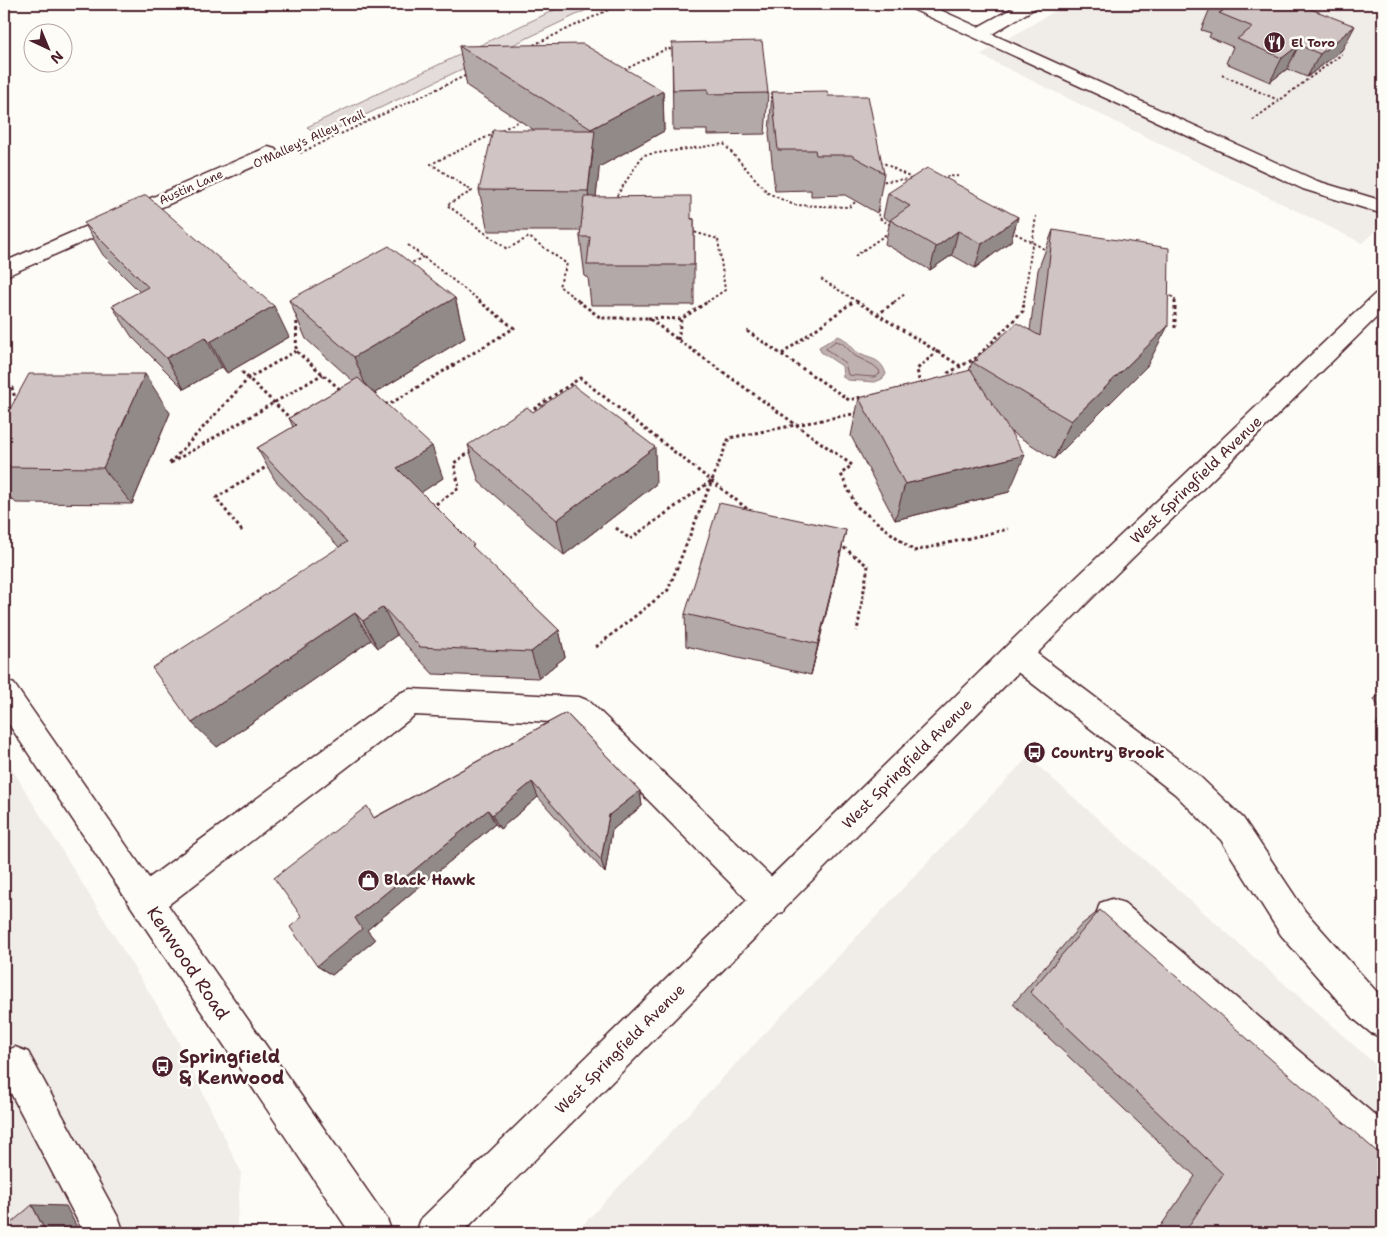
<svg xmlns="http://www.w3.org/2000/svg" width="1387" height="1237" viewBox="0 0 1387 1237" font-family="'Shantell Sans',sans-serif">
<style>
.built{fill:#f0ece8}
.green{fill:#e3dcda;stroke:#967e82}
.water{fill:#c0b1b1;stroke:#91777b}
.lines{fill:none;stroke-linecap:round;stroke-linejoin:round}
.shore{stroke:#795961;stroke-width:1}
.minor-casing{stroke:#4a1f2b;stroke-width:3}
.major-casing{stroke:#4a1f2b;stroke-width:3}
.path-far1{stroke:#4a1f2b;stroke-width:2;stroke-dasharray:2.5 2.5;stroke-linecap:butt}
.path{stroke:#4a1f2b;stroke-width:3;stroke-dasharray:3 3;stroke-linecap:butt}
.minor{fill:#fdfcf7;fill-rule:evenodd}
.major{fill:#fdfcf7;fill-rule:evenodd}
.wall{fill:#b3a9a9;stroke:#4a1f2b}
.shaded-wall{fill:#928a89;stroke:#4a1f2b}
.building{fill:#d0c5c4;stroke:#4a1f2b}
.labels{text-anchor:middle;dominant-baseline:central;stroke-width:5;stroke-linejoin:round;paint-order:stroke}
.far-poi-label{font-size:12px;font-weight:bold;fill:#4a1f2b;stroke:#fdfcf7;text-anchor:start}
.far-street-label{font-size:12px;fill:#4a1f2b;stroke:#fdfcf7}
.street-label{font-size:15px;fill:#4a1f2b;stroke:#fdfcf7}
.poi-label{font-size:15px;font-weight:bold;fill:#4a1f2b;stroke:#fdfcf7;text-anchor:start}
.near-street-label{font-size:18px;fill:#4a1f2b;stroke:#fdfcf7}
.near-poi-label{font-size:18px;font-weight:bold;fill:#4a1f2b;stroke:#fdfcf7;text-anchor:start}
</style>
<rect width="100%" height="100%" fill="#fdfcf7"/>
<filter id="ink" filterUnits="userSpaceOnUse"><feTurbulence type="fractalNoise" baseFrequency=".02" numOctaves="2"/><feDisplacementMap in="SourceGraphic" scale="10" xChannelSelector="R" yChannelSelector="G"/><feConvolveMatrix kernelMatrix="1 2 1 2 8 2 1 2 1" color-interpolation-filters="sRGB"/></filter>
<g filter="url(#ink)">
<path class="built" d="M1067,4H1362L1383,18V224L1362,243L980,55Z
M4,756L174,1033L241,1172L236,1233H4Z
M1028,757L1383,1071V1233H575Z"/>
<path class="green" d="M567,4H599L321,136L307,127Z"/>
<path class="water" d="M838,336C847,339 849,345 856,351C868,361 880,355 886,374L882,379L875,382L847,380L843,377L842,366L821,352L819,347Z"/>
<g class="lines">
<path class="shore" d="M836,341L842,343L855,356L873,365L879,370L880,374L874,377L848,375L845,363L826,349Z"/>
<defs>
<path id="minor" d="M906,4H927L978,27L1020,4H1039L1037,7L992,34L1317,181L1383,201V214L1303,189L908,7Z
M268,147L275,149L278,153L275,157L4,277V262Z
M1017,643L1027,646L1197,774L1243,818L1305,911L1383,999V1038L1371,1033L1354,1019L1281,935L1221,840L1175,794L1007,664L1003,655L1007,646Z
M4,680L14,684L149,878L400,693L410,689L579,697L589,701L783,888L787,900L783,912L771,916L759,912L572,723L415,715L168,905L387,1219L392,1233H350L4,717Z
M1112,899L1124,903L1383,1122V1164L1370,1159L1100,927L1096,915L1100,903Z
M15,1047L28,1052L119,1219L124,1233H84L4,1080V1052Z"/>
<path id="major" d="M1383,292V311L1098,592L462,1233H416L421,1219L1078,576L1375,294Z"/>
</defs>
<use href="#minor" class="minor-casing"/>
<use href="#major" class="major-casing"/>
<path class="path-far1" d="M529,47L621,4
M624,70L668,48L674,52
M1222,75L1278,100
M522,120L431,164L472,191L447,205L507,249L529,237L567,264L559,286L580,302
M1253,120L1342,54
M300,153L467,75
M880,161L913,179
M941,177L960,176
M880,185L885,181L912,179
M614,200L643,155L724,144L768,193L794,205L849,207L858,200
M877,204L879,218L892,226
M690,231L718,239L725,290L707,302
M1011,231L1050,252
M408,245L481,302
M855,256L891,231
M408,265L423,257
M821,279L858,302
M1166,294L1175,298V302
M894,302L905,294
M1024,302L1036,216"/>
<path class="path" d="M578,301L601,318H648L852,465L841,474L856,506L914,551L1008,529
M856,301L962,367
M1175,301V331
M877,315L896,301
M297,316L296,351L342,391
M648,318L681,319L709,301
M747,331L849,400L862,397
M678,340L681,319
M296,351L249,378L169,464L323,374
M782,354L854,301
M242,372L292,420
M4,378L12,388L16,401
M946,379L948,373L976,358L1023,311L1024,301
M920,386L917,369L938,351
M385,404H390L514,328L479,301
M529,412L580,378L750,511
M436,504L459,488L454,463L472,450
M616,528L630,539L711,481
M242,531L216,498L271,464
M839,544L868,566L857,631
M596,647L668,590L729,438L858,413"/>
<use href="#minor" class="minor"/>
<use href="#major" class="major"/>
</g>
<path class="wall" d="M962,4H981L972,9Z
M1211,6L1342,50L1307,77L1287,69L1270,82L1226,63L1233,47L1209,37L1211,33L1201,30Z
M672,43L768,93L765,134L707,135V130H673Z
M459,46L663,91L664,131L599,167L596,197L694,219V305H591L588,277H585L580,237L581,231H488L479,190L534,130L467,86Z
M772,92L828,96L884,173L877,213L845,195L811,196V190L775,191L769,133Z
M888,193L1018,217L1011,241L975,268L952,255L930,270L885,244L890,221L883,217Z
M84,223L289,337L227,373L222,367L184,389L132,337L112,306L140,292L103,255Z
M1053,230L1147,366L1054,459L1011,432L1009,492L895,520L851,436L859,398L969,371L972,362L975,361L976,358L1030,330L1038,270Z
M455,298L465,338L375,393L443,478L421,492L476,551L559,630L565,657L539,678L433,674L397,635L378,648L371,640L217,747L339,547L275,480L257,448L293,427L289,418L353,381L306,339L289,300Z
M170,413L132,504L16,503L4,491V420Z
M468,445L656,484L564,555L479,482Z
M838,565L811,675L686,646L685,614Z
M1383,692V715L1374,699Z
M566,713L640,791L642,806L612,830L605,873L538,797L500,829L495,824L367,930L375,940L332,975L317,966L302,917L375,817Z
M1383,719V736L1376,724Z
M1100,910L1383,1233H1156L1195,1176L1013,1004L1081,925Z"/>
<path class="shaded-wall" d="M973,4H981L972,9Z
M1355,26L1342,50L1307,77L1320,54Z
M1299,45L1287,69L1270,82L1282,58Z
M663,91L664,131L599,167V171L592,231L588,191L593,152L591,129Z
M1018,217L1011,241L975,268L982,244Z
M958,231L952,255L930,270L936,247Z
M455,298L465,338L370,396L354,357Z
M274,306L289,337L227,373L210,342Z
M1168,326L1147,366L1054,459L1071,421Z
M205,337L222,367L184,389L166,358Z
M145,374L170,413L132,504L103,468Z
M432,446L443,478L410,500L397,468Z
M655,447L656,484L564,555L557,520Z
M1025,455L1009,492L895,520L905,484Z
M846,530L838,565L811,675L818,644Z
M383,607L397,635L378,648L363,621Z
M355,613L371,640L217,747L192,723Z
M559,630L565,657L539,678L531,652Z
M532,782L538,797L500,829L492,815Z
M640,791L642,806L612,830L605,873L601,860L609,815Z
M488,810L495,824L367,930L375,940L332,975L317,966L355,918Z
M32,1205L66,1206L80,1233H46Z"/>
<path class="building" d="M1215,4H1298L1355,26L1320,54L1299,45L1282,58L1237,39L1253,27L1219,13L1223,11L1211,6Z
M762,41L768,93L708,94V89L673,90L672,43Z
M583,44L663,91L591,129L459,46Z
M827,91L828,96H868L884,173L851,155H816L815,150H778L772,92Z
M493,130H595L588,191L479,190Z
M927,168L1018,217L982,244L958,231L936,247L890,220L910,206L888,193Z
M146,195L274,306L210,342L205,337L166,358L112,306L148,287L84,223Z
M691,196V219H694V265H587L590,237H580L584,197Z
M1053,230L1169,248L1168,326L1071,421L972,362L978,360L976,358L1017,323L1040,336Z
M389,246L455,298L354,357L289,300Z
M971,370L1025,455L905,484L859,398Z
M29,374H145L103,468L4,467V420Z
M358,378L432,446L397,468L474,545L472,546L559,630L531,652L420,647L383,607L363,621L355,613L192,723L152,668L347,542L257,448L296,425L289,418Z
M573,385L655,447L557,520L468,445L527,407L533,412Z
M719,503L846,530L818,644L685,614Z
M566,713L640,791L609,815L601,860L532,782L492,815L488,810L355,918L362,929L317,966L290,927L302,917L274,878L367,806L374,818Z
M1100,910L1383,1157V1233H1184L1223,1174L1030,992Z
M32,1205L46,1233H4V1229Z"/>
</g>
<defs>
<symbol id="restaurant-disc" viewBox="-11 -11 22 22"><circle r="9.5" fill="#4a1f2b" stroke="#fdfcf7"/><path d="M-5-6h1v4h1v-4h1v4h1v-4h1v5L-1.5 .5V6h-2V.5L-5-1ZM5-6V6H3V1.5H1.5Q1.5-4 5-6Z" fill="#fff"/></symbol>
<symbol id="bus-disc" viewBox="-11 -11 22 22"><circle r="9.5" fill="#4a1f2b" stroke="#fdfcf7"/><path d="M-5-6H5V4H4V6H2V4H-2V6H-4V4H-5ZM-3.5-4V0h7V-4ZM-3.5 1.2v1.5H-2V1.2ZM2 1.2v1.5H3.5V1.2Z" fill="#fff"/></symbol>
<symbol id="shop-disc" viewBox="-11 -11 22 22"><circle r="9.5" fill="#4a1f2b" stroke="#fdfcf7"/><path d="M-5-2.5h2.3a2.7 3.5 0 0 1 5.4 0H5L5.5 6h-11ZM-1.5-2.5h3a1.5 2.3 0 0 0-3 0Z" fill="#fff"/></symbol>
</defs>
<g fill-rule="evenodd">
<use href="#restaurant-disc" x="1262" y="30" width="25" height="25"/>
<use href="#bus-disc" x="1022" y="740" width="25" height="25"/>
<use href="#shop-disc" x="356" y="868" width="25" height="25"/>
<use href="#bus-disc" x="150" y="1054" width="25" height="25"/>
</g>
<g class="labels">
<g class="far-poi-label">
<text x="1291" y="43">El Toro</text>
</g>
<g class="far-street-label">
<text transform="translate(309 139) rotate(-25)">O'Malley's Alley Trail</text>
<text transform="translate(191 187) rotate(-24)">Austin Lane</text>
</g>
<g class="street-label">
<text transform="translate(1196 480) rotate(-44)">West Springfield Avenue</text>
<text transform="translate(907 764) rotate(-45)">West Springfield Avenue</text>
<text transform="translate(620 1049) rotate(-45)">West Springfield Avenue</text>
</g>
<g class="poi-label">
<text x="1051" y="753">Country Brook</text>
<text x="384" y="880">Black Hawk</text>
</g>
<g class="near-street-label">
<text transform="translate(188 963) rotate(56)">Kenwood Road</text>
</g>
<g class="near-poi-label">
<text x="179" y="1057">Springfield<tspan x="179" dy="21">&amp; Kenwood</tspan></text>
</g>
</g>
<rect width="1387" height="1237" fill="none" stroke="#fdfcf7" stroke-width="20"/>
<rect x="10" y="10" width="1367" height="1217" fill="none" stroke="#4a1f2b" stroke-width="2" filter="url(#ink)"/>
<g transform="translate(48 48) rotate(136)"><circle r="24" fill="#fdfcf7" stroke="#b5a4a5"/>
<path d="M0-4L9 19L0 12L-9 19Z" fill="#4a1f2b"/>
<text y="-8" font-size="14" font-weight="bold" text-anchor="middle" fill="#4a1f2b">N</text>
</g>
</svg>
